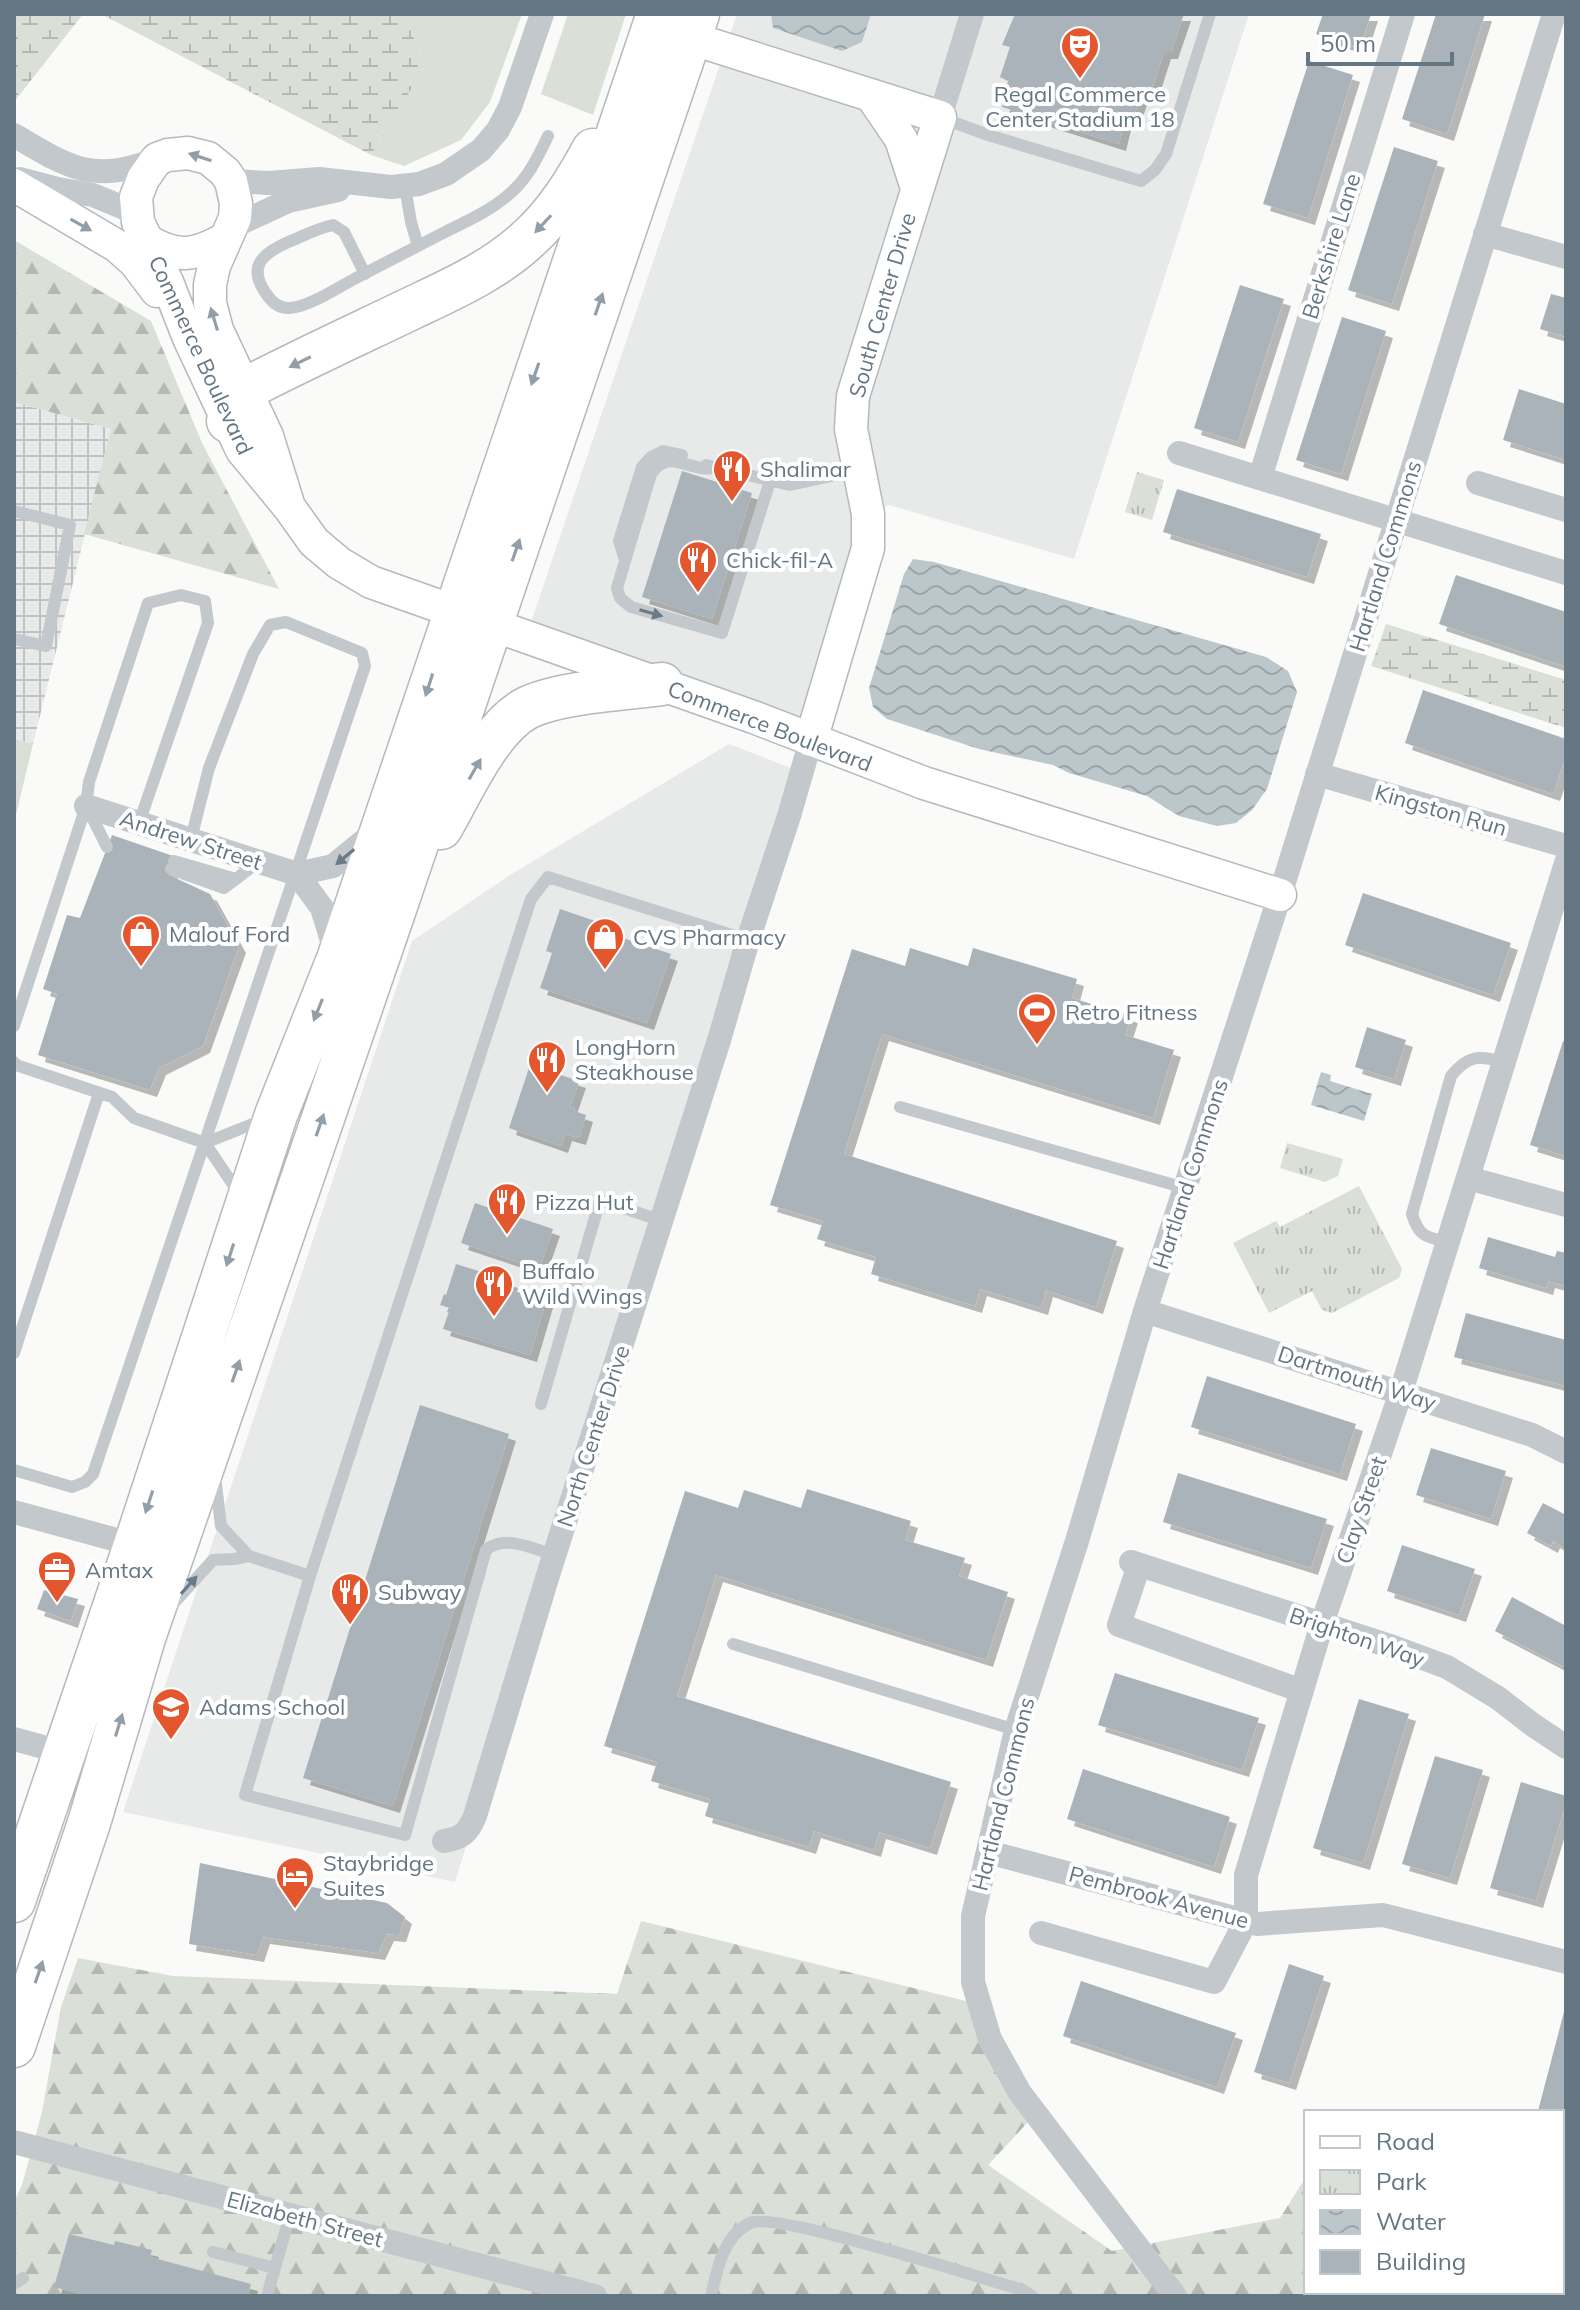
<svg xmlns="http://www.w3.org/2000/svg" width="1580" height="2310" viewBox="0 0 1580 2310" font-family="Mulish,sans-serif">
<style>
.built{fill:#e8e9e9}
.industrial{fill:url(#industrial-grid)}
.green{fill:#dadfd7}
.forest{fill:url(#forest-firs)}
.wetland{fill:url(#wetland-marsh)}
.park{fill:url(#park-tufts)}
.water{fill:url(#water-waves)}
.building{fill:#aab3b9;filter:url(#shadow)}
.lines{fill:none;stroke-linecap:round;stroke-linejoin:round}
.secondary-casing{stroke:#b3babf;stroke-width:35}
.highway-casing{stroke:#b4b9bd;stroke-width:45}
.lane{stroke:#c3c8cc;stroke-width:12}
.street{stroke:#c3c8cc;stroke-width:24}
.secondary{stroke:#fff;stroke-width:32}
.highway{stroke:#fff;stroke-width:42}
.oneway{fill:#939fa8}
.oneway2{fill:#6a7a87}
.labels{text-anchor:middle;dominant-baseline:central;stroke-width:8;stroke-linejoin:round;paint-order:stroke}
.poi-label{font-size:22px;fill:#657683;stroke:#fff;text-anchor:start}
.street-label{font-size:22px;fill:#657683;stroke:#fff}
</style>
<defs>
<pattern id="industrial-grid" width="8" height="8" patternUnits="userSpaceOnUse" patternTransform="scale(2)"><rect width="8" height="8" fill="#e8e9e9"/><path d="M0 4h8M4 0v8" fill="none" stroke="#c0c1c2"/></pattern>
<pattern id="forest-firs" width="22" height="20" patternUnits="userSpaceOnUse" patternTransform="scale(2)"><rect width="22" height="20" fill="#dadfd7"/><path d="M5 1l3.5 6h-7zM16 11l3.5 6h-7z" fill="#b4b9b4"/></pattern>
<pattern id="wetland-marsh" width="20" height="14" patternUnits="userSpaceOnUse" patternTransform="scale(2)"><rect width="20" height="14" fill="#dadfd7"/><path d="M1 5h8M5 5V1M11 12h8M15 12V8" fill="none" stroke="#b4b9b4"/></pattern>
<pattern id="park-tufts" width="24" height="20" patternUnits="userSpaceOnUse" patternTransform="scale(2)"><rect width="24" height="20" fill="#dadfd7"/><path d="M3 7l-1-3M5 7V3M7 7l1-3M15 17l-1-3M17 17v-4M19 17l1-3" fill="none" stroke="#b4b9b4"/></pattern>
<pattern id="water-waves" width="16" height="10" patternUnits="userSpaceOnUse" patternTransform="scale(2)"><rect width="16" height="10" fill="#bbc7cb"/><path d="M0 5q4-4 8 0t8 0" fill="none" stroke="#9ca6aa"/></pattern>
<filter id="shadow"><feDropShadow dx="7" dy="7" stdDeviation="0" flood-color="#0004"/></filter>
</defs>
<rect width="100%" height="100%" fill="#fafaf8"/>
<path class="built" d="M737,14H1249L1074,559L889,505L868,514L811,740L526,637Z
M729,744L801,772L455,1882L123,1812L412,941L510,875Z"/>
<path class="industrial" d="M14,402L111,429L33,744L14,739Z"/>
<path class="green" d="M403,14H522L490,102L461,140L404,166L371,155L426,65Z
M568,14H626L593,115L541,94Z
M14,739L33,744L14,823Z"/>
<path class="forest" d="M14,240L151,321L202,443L279,589L84,534L111,429L14,402Z
M641,1921L970,2002L1030,2120L988,2165L1112,2251L1280,2218L1302,2183L1306,2184V2292H1562V2239L1566,2242V2296H14V2202L22,2185L42,2112L61,2007L78,1958L173,1976L617,1994Z"/>
<path class="wetland" d="M14,14H83L14,102Z
M101,14H403L426,65L371,155Z
M1386,624L1566,680V728L1371,666Z"/>
<path class="park" d="M1137,472L1164,480L1152,520L1125,512Z
M1287,1143L1343,1159L1338,1176L1325,1182L1280,1168Z
M1359,1186L1402,1269L1399,1278L1332,1313L1322,1310L1312,1291L1269,1313L1233,1243L1276,1221L1280,1227Z"/>
<path class="water" d="M771,14H871L862,42L842,51L773,28Z
M913,559L934,562L1266,657L1288,671L1297,692L1267,789L1252,810L1236,823L1217,826L1179,816L1147,796L1069,773L1053,765L979,749L887,719L873,707L869,688L904,574Z
M1321,1072L1331,1075L1330,1081L1372,1094L1364,1121L1311,1105Z"/>
<path class="building" d="M1015,14H1184L1171,52H1164L1152,89L1144,86L1134,116L1126,115L1119,144L1002,107L1010,82L1000,77L1010,47L1002,45Z
M1323,14H1371L1360,48L1316,34Z
M1436,14H1485L1447,134L1402,119Z
M1309,61L1353,75L1308,218L1263,204Z
M1394,147L1438,161L1392,304L1348,290Z
M1240,285L1284,299L1238,442L1194,428Z
M1551,294L1566,298V337L1540,329Z
M1342,317L1386,331L1341,474L1296,460Z
M1519,389L1566,404V460L1503,440Z
M682,471L752,493L712,619L642,597Z
M1177,489L1321,534L1307,577L1163,532Z
M1456,575L1566,612V667L1439,624Z
M1423,690L1566,739V756L1553,794L1405,743Z
M112,835L176,857L169,875L210,894L239,946L203,1046L159,1068L150,1090L38,1055L57,994L43,989L67,915L80,918Z
M1363,893L1511,943L1493,995L1345,945Z
M560,909L604,924L602,931L671,954L647,1023L540,988L552,953L546,951Z
M910,948L968,966L973,948L1077,979L1072,998L1131,1016L1125,1035L1174,1050L1153,1118L882,1034L844,1154L1117,1241L1096,1307L1046,1290L1041,1308L980,1289L975,1306L871,1274L876,1257L817,1239L823,1221L770,1205L852,949L905,966Z
M1367,1027L1406,1040L1394,1079L1355,1067Z
M1563,1041L1566,1042V1156L1530,1145Z
M530,1065L579,1081L570,1107L575,1108L574,1111L586,1115L579,1138L565,1134L561,1146L509,1128Z
M475,1203L553,1229L539,1269L461,1243Z
M1488,1237L1555,1257L1557,1251L1566,1253V1286L1548,1281L1546,1288L1479,1268Z
M456,1264L511,1281L508,1289L546,1301L530,1355L443,1329L450,1308L440,1305L444,1294L446,1295Z
M1466,1313L1566,1340V1386L1454,1357Z
M1207,1376L1356,1424L1340,1474L1191,1427Z
M420,1405L509,1434L393,1806L303,1778Z
M1431,1448L1506,1471L1491,1519L1416,1495Z
M1178,1473L1327,1519L1311,1568L1163,1522Z
M807,1489L911,1521L905,1540L965,1558L959,1576L1008,1592L986,1660L716,1575L677,1696L951,1782L930,1848L879,1832L874,1850L814,1831L809,1847L705,1816L710,1799L651,1781L657,1762L604,1746L685,1491L738,1508L744,1490L801,1508Z
M1543,1503L1566,1515V1549L1553,1541L1551,1546L1527,1533Z
M1402,1545L1475,1569L1459,1615L1387,1591Z
M44,1590L78,1599L71,1621L37,1609Z
M1512,1597L1566,1626V1668L1495,1631Z
M1115,1673L1259,1718L1242,1770L1098,1725Z
M1359,1699L1409,1714L1363,1863L1313,1848Z
M1435,1756L1483,1770L1450,1878L1402,1864Z
M1083,1769L1230,1817L1214,1867L1067,1819Z
M1521,1782L1566,1796V1803L1536,1901L1490,1888Z
M200,1863L387,1903L405,1917L399,1935L387,1934L378,1953L263,1937L257,1955L189,1944Z
M1289,1964L1324,1976L1289,2083L1254,2072Z
M1081,1981L1236,2033L1217,2087L1063,2036Z
M1565,2008H1566V2118L1562,2117V2112L1538,2111Z
M69,2234L114,2245L115,2241L152,2250L150,2257L251,2284L248,2296H88L54,2287Z"/>
<g class="lines">
<defs>
<path id="secondary" d="M690,38L940,117L853,396L851,429L868,514V548L811,740
M871,95L901,139L917,188
M14,185L117,246L135,262L157,291
M146,240C177,259 194,256 225,239
M289,507L267,436L217,330L210,303V285L214,266L235,218L236,203L231,181L225,172L208,158L188,153L168,155L157,159L143,179L136,197L138,222L167,282L189,338L228,421L242,450L289,507L314,542L339,563L371,582L756,718L924,783L1280,895"/>
<path id="highway" d="M228,421L246,390L257,383C308,357 360,333 412,308C452,289 495,270 528,239C556,214 575,183 593,150
M441,828C462,792 489,728 527,708C559,692 625,689 662,684
M14,1901L135,1545L276,1115L338,959L658,14
M14,2046L89,1823L144,1638L395,909L698,14"/>
</defs>
<use href="#secondary" class="secondary-casing"/>
<use href="#highway" class="highway-casing"/>
<path class="lane" d="M942,118L988,135L1141,181L1155,170L1166,154L1210,14
M405,187L411,222L418,246
M365,274L344,232L333,225C319,228 307,234 293,240C269,250 245,263 265,292C271,301 277,308 289,308C307,308 339,287 356,278C385,263 414,248 443,233C465,222 488,212 507,196C527,180 537,159 548,136
M706,465L790,485L859,470
M713,468C688,472 669,447 651,474L617,588L620,598L631,607L722,633L770,481
M14,511L70,525L46,646L14,639
M625,560L619,541L642,467L651,457L663,451L682,455
M88,809L107,847
M174,861L236,879L258,862
M171,869L224,888L236,879
M14,1026L86,806L89,782L148,603L181,595L205,601L208,623L139,823
M14,1062L16,1065L112,1097L134,1118L205,1143L240,1195
M900,1107L1185,1188
M205,1143L265,1119
M1448,1242C1426,1237 1419,1237 1412,1214L1451,1076C1468,1055 1479,1055 1504,1062
M14,1353L99,1093
M541,1404L600,1200L662,1221
M14,1470L72,1487L85,1482L93,1474L365,666L362,653L286,622L270,625L253,654L209,768L191,839
M215,1476L221,1526L249,1556L310,1576
M554,1555C533,1549 505,1534 486,1550L405,1835L245,1795L310,1576L531,899L548,877L748,940
M172,1605L213,1560L234,1559L249,1556
M733,1644L1016,1730
M213,2252L275,2268
M14,2284L23,2278
M267,2296L290,2215
M711,2296C717,2270 723,2236 750,2223C775,2211 983,2279 1023,2290L1032,2296"/>
<path class="street" d="M940,117L972,14
M14,135C69,168 93,184 157,159
M20,179L58,189L93,195L136,213
M231,181L269,183L319,179L391,187L419,184L446,174L481,150L498,130L510,107L542,14
M232,227L288,201L338,190
M1485,234L1566,257
M1179,453L1566,573
M1260,478L1403,14
M1478,483L1566,510
M1317,774L1566,846
M86,806L297,874L333,866L376,831
M297,874L322,908L337,957
M1468,1178L1566,1205
M1145,1311L1532,1435L1566,1452
M14,1512L135,1545
M1131,1562L1393,1647L1447,1667L1498,1698L1533,1725L1566,1747
M1139,1565L1119,1625L1302,1691
M14,1739L65,1753
M444,1841C462,1838 468,1833 475,1816L548,1575L720,1037L748,940L789,816L811,740
M988,1852L1257,1924L1383,1915L1566,1962
M1041,1933L1214,1982L1246,1921V1875L1322,1624L1401,1392L1566,863
M14,2142L595,2296
M1175,2296L1020,2093L990,2039L973,1982V1916L1016,1730L1077,1541L1145,1311L1280,895L1554,14"/>
<use href="#secondary" class="secondary"/>
<use href="#highway" class="highway"/>
</g>
<defs><path id="oneway-solid" d="M-6-.8H1V-3.2L6.5 0L1 3.2V.8H-6Z" transform="scale(2)"/></defs>
<g class="oneway">
<use href="#oneway-solid" transform="translate(200 157) rotate(-162)"/>
<use href="#oneway-solid" transform="translate(543 224) rotate(133)"/>
<use href="#oneway-solid" transform="translate(81 225) rotate(29)"/>
<use href="#oneway-solid" transform="translate(599 304) rotate(-71)"/>
<use href="#oneway-solid" transform="translate(214 319) rotate(-107)"/>
<use href="#oneway-solid" transform="translate(300 362) rotate(154)"/>
<use href="#oneway-solid" transform="translate(535 374) rotate(109)"/>
<use href="#oneway-solid" transform="translate(516 550) rotate(-71)"/>
<use href="#oneway-solid" transform="translate(429 685) rotate(108)"/>
<use href="#oneway-solid" transform="translate(475 769) rotate(-60)"/>
<use href="#oneway-solid" transform="translate(318 1010) rotate(112)"/>
<use href="#oneway-solid" transform="translate(320 1125) rotate(-71)"/>
<use href="#oneway-solid" transform="translate(230 1255) rotate(108)"/>
<use href="#oneway-solid" transform="translate(236 1371) rotate(-71)"/>
<use href="#oneway-solid" transform="translate(149 1502) rotate(108)"/>
<use href="#oneway-solid" transform="translate(119 1725) rotate(-73)"/>
<use href="#oneway-solid" transform="translate(39 1972) rotate(-71)"/>
</g>
<g class="oneway2">
<use href="#oneway-solid" transform="translate(651 613) rotate(16)"/>
<use href="#oneway-solid" transform="translate(345 857) rotate(140)"/>
<use href="#oneway-solid" transform="translate(189 1585) rotate(-48)"/>
</g>
<defs>
<symbol id="theatre-pin" viewBox="-11 -11 22 30"><path d="M0 17L-7.5 6A9.5 9.5 0 1 1 7.5 6Z" fill="#e4572e" stroke="#fff"/><path d="M-5-5.5Q0-4 5-5.5V0Q5 5 0 6Q-5 5-5 0ZM-3.3-2.5H-1v1.5H-3.3ZM1-2.5H3.3v1.5H1ZM-2.8 1Q0 5.5 2.8 1Z" fill="#fff"/></symbol>
<symbol id="restaurant-pin" viewBox="-11 -11 22 30"><path d="M0 17L-7.5 6A9.5 9.5 0 1 1 7.5 6Z" fill="#e4572e" stroke="#fff"/><path d="M-5-6h1v4h1v-4h1v4h1v-4h1v5L-1.5 .5V6h-2V.5L-5-1ZM5-6V6H3V1.5H1.5Q1.5-4 5-6Z" fill="#fff"/></symbol>
<symbol id="shop-pin" viewBox="-11 -11 22 30"><path d="M0 17L-7.5 6A9.5 9.5 0 1 1 7.5 6Z" fill="#e4572e" stroke="#fff"/><path d="M-5-2.5h2.3a2.7 3.5 0 0 1 5.4 0H5L5.5 6h-11ZM-1.5-2.5h3a1.5 2.3 0 0 0-3 0Z" fill="#fff"/></symbol>
<symbol id="stadium-pin" viewBox="-11 -11 22 30"><path d="M0 17L-7.5 6A9.5 9.5 0 1 1 7.5 6Z" fill="#e4572e" stroke="#fff"/><path d="M0-5a6.5 5 0 1 0 0 10a6.5 5 0 1 0 0-10ZM-3.5-1.8h7v3.6h-7Z" fill="#fff"/></symbol>
<symbol id="office-pin" viewBox="-11 -11 22 30"><path d="M0 17L-7.5 6A9.5 9.5 0 1 1 7.5 6Z" fill="#e4572e" stroke="#fff"/><path d="M-6-3h4V-5.5h4V-3h4V5H-6ZM-1-4.5V-3h2v-1.5ZM-6 0V1H6V0Z" fill="#fff"/></symbol>
<symbol id="school-pin" viewBox="-11 -11 22 30"><path d="M0 17L-7.5 6A9.5 9.5 0 1 1 7.5 6Z" fill="#e4572e" stroke="#fff"/><path d="M0-5L7-2L0 1L-7-2ZM-4 1L0 2.5L4 1V4Q0 6-4 4Z" fill="#fff"/></symbol>
<symbol id="hotel-pin" viewBox="-11 -11 22 30"><path d="M0 17L-7.5 6A9.5 9.5 0 1 1 7.5 6Z" fill="#e4572e" stroke="#fff"/><path d="M-6-4.5h1.5V1H6V5H4.5V3h-9V5H-6ZM-4 0a1.8 1.8 0 1 1 3.6 0ZM.5 0V-2.5h3Q6-2.5 6 0Z" fill="#fff"/></symbol>
</defs>
<g fill-rule="evenodd">
<use href="#theatre-pin" x="1058" y="24" width="44" height="60"/>
<use href="#restaurant-pin" x="710" y="447" width="44" height="60"/>
<use href="#restaurant-pin" x="676" y="538" width="44" height="60"/>
<use href="#shop-pin" x="119" y="912" width="44" height="60"/>
<use href="#shop-pin" x="583" y="915" width="44" height="60"/>
<use href="#stadium-pin" x="1015" y="990" width="44" height="60"/>
<use href="#restaurant-pin" x="525" y="1038" width="44" height="60"/>
<use href="#restaurant-pin" x="485" y="1180" width="44" height="60"/>
<use href="#restaurant-pin" x="472" y="1262" width="44" height="60"/>
<use href="#office-pin" x="35" y="1548" width="44" height="60"/>
<use href="#restaurant-pin" x="328" y="1570" width="44" height="60"/>
<use href="#school-pin" x="149" y="1685" width="44" height="60"/>
<use href="#hotel-pin" x="273" y="1854" width="44" height="60"/>
</g>
<g class="labels">
<g class="poi-label">
<text x="1080" y="94" text-anchor="middle">Regal Commerce<tspan x="1080" dy="25">Center Stadium 18</tspan></text>
<text x="760" y="469">Shalimar</text>
<text x="726" y="560">Chick-fil-A</text>
<text x="169" y="934">Malouf Ford</text>
<text x="633" y="937">CVS Pharmacy</text>
<text x="1065" y="1012">Retro Fitness</text>
<text x="575" y="1047">LongHorn<tspan x="575" dy="25">Steakhouse</tspan></text>
<text x="535" y="1202">Pizza Hut</text>
<text x="522" y="1271">Buffalo<tspan x="522" dy="25">Wild Wings</tspan></text>
<text x="85" y="1570">Amtax</text>
<text x="378" y="1592">Subway</text>
<text x="199" y="1707">Adams School</text>
<text x="323" y="1863">Staybridge<tspan x="323" dy="25">Suites</tspan></text>
</g>
<g class="street-label">
<text transform="translate(1331 246) rotate(-73)">Berkshire Lane</text>
<text transform="translate(882 305) rotate(-74)">South Center Drive</text>
<text transform="translate(201 355) rotate(65)">Commerce Boulevard</text>
<text transform="translate(1385 556) rotate(-73)">Hartland Commons</text>
<text transform="translate(770 726) rotate(21)">Commerce Boulevard</text>
<text transform="translate(1441 810) rotate(16)">Kingston Run</text>
<text transform="translate(191 840) rotate(18)">Andrew Street</text>
<text transform="translate(1190 1174) rotate(-72)">Hartland Commons</text>
<text transform="translate(1357 1378) rotate(18)">Dartmouth Way</text>
<text transform="translate(593 1436) rotate(-72)">North Center Drive</text>
<text transform="translate(1361 1510) rotate(-71)">Clay Street</text>
<text transform="translate(1357 1637) rotate(19)">Brighton Way</text>
<text transform="translate(1003 1794) rotate(-76)">Hartland Commons</text>
<text transform="translate(1159 1897) rotate(15)">Pembrook Avenue</text>
<text transform="translate(305 2219) rotate(15)">Elizabeth Street</text>
</g>
</g>
<rect width="1580" height="2310" fill="none" stroke="#657683" stroke-width="32"/>
<rect x="1304" y="2110" width="260" height="184" fill="#ffffff" stroke="#c1c8cd" stroke-width="2"/>
<rect x="1320" y="2136" width="40" height="12" fill="#ffffff" stroke="#c1c8cd" stroke-width="2"/>
<text x="1376" y="2150" font-size="24" fill="#657683">Road</text>
<rect x="1320" y="2170" width="40" height="24" fill="url(#park-tufts)" stroke="#c1c8cd" stroke-width="2"/>
<text x="1376" y="2190" font-size="24" fill="#657683">Park</text>
<rect x="1320" y="2210" width="40" height="24" fill="url(#water-waves)" stroke="#c1c8cd" stroke-width="2"/>
<text x="1376" y="2230" font-size="24" fill="#657683">Water</text>
<rect x="1320" y="2250" width="40" height="24" fill="#aab3b9" stroke="#c1c8cd" stroke-width="2"/>
<text x="1376" y="2270" font-size="24" fill="#657683">Building</text>
<path d="M1308 52v12h144v-12" fill="none" stroke="#657683" stroke-width="4"/>
<text x="1320" y="52" font-size="24" fill="#657683" stroke="#ffffff" stroke-width="6" paint-order="stroke">50 m</text>
</svg>
